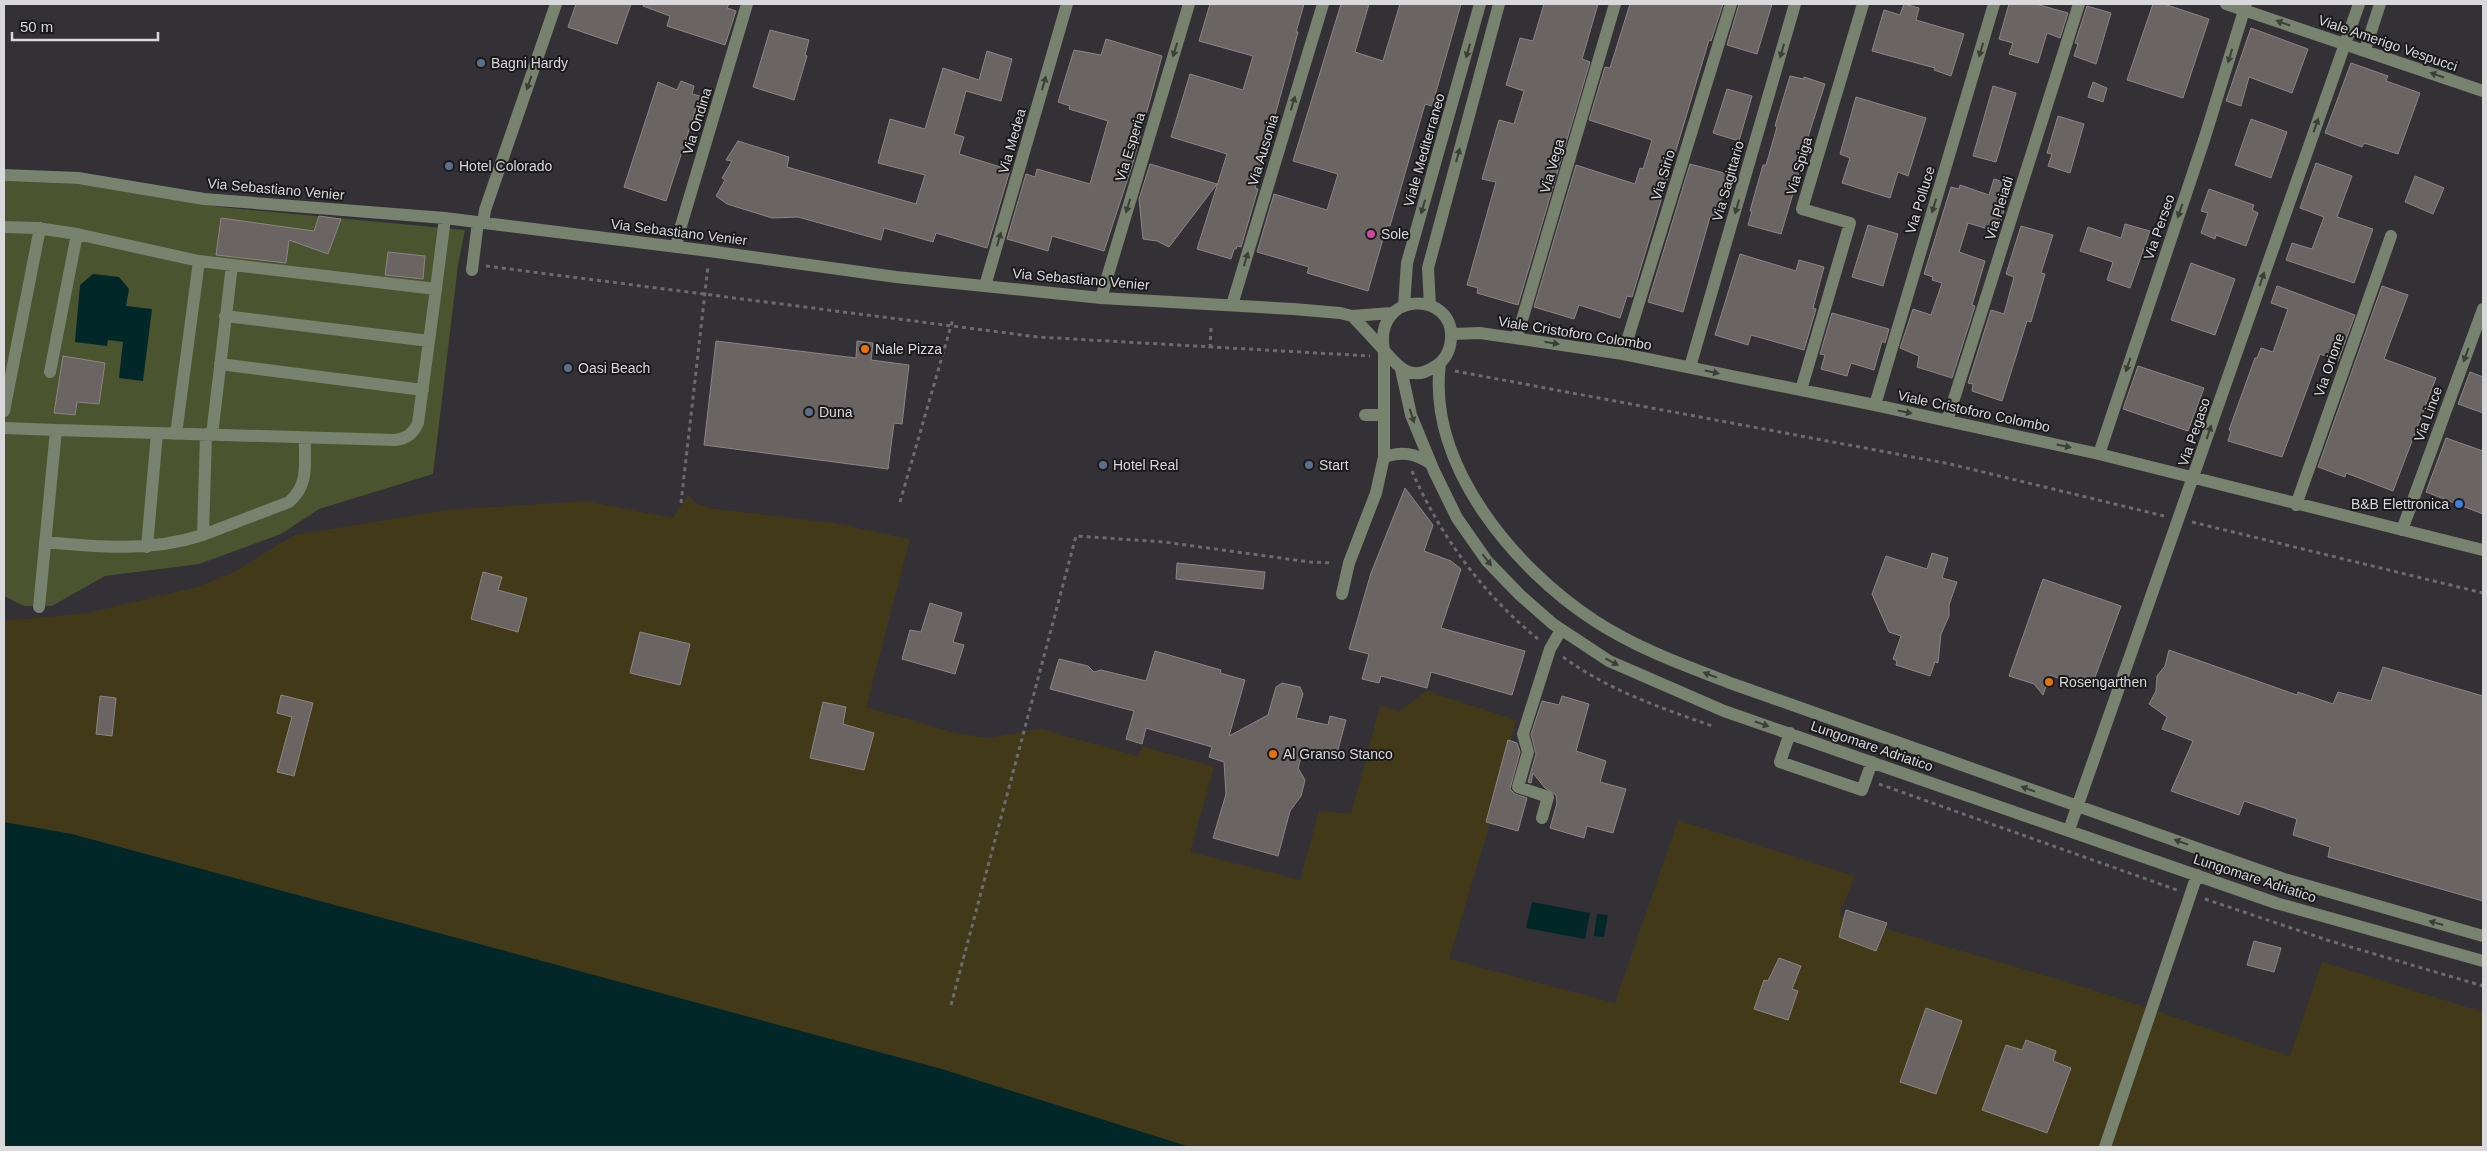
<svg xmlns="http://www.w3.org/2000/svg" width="2487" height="1151" viewBox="0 0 2487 1151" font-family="Arial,sans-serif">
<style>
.green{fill:#4a542e}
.sand{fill:#423919}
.water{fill:#022729}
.building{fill:#6a6463;stroke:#8c8585}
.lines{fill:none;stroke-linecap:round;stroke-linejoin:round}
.path{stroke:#6d6b70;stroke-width:3;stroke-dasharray:4 4;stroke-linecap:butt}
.minor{stroke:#77826f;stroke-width:12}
.oneway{fill:#3b3e39}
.service-dot{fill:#5c6f8a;stroke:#1a191c;stroke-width:2}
.hotel-dot{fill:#d1479c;stroke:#1a191c;stroke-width:2}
.food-dot{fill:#e8710a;stroke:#1a191c;stroke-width:2}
.shop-dot{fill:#3f7fe0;stroke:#1a191c;stroke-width:2}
.labels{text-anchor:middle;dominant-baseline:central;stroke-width:4;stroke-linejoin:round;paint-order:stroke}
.street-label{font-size:14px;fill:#d9d8db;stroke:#1a191c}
.poi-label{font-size:14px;fill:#d9d8db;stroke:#1a191c;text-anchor:start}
</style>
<rect width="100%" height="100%" fill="#333136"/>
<path class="green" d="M4,181L76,184L220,207L465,230L458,265L433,474L319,509L281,534L199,564L105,576L52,606H24L4,596Z"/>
<path class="sand" d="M688,495L697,504L716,509L834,523L910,539L866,707L956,733L988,738L1041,729L1138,756L1143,746L1214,767L1190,852L1300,880L1319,811L1351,814L1380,706L1399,711L1427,691L1516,720L1486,837L1449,959L1615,1003L1678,820L1855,876L1839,915L2094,990L2290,1056L2322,962L2483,1012V1147H1138L4,878V621L87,613L197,587L234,572L294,535L447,510L587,501L673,518Z"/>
<path class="water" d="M93,274L119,277L129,289L126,306L152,309L143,381L119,378L123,342L108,340L107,346L75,342L80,285Z
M4,822L72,834L942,1069L1190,1147H4Z
M1532,902L1590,913L1585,939L1526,928Z
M1597,914L1608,915L1604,937L1594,936Z"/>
<path class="building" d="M576,4H631L617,44L568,27Z
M644,4H729L727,8L736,11L725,45L667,26L670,16L643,6Z
M1210,4H1304L1296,32H1298L1255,188L1258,189L1241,247L1237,246L1236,249H1234L1231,259L1197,249L1227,154L1171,137L1190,74L1243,90L1253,56L1199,41Z
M1341,4H1369L1355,52L1383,61L1400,4H1461L1432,106L1425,104L1390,226L1387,225L1368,291L1307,273L1309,267L1257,252L1274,194L1327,210L1338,174L1293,161Z
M1544,4H1598L1582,59L1590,62L1518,305L1477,293L1478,288L1467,285L1496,182L1482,179L1499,120L1514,124L1524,91L1506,85L1520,38L1533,41Z
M1630,4H1723L1711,41L1709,40L1632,297L1627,296L1620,318L1579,305L1574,319L1534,307L1576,165L1635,184L1640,168L1643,169L1652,140L1589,120L1605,67L1610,68Z
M1739,4H1772L1757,54L1727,45Z
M1904,4L1919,8L1916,20L1964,34L1951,76L1934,70L1935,68L1872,51L1884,10L1900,15Z
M2009,4H2036L2068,13L2060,38L2047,33L2038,63L2009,54L2013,43L1999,39Z
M2153,4H2164L2209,19L2183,98L2127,80Z
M2087,6L2111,13L2096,64L2074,56L2078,44L2075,43Z
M2251,28L2308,49L2292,93L2249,77L2241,106L2226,101Z
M770,30L809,40L805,55L807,56L794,100L753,87Z
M1106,39L1162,56L1132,166L1104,251L1052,236L1048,251L1007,239L1026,174L1035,177L1037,169L1090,184L1108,121L1069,109L1070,106L1058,102L1074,50L1101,55Z
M987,51L1012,59L1001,101L966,91L954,134L964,137L959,154L1010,170L987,248L936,233L933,242L884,228L881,240L798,217L772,218L727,204L716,196L725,180L722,178L732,161L726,160L738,141L789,157L787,167L916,204L925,175L878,163L890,119L925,129L943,68L979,80Z
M2351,63L2388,76L2386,81L2420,93L2398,154L2364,143L2362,147L2325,133Z
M1790,76L1804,79V77L1825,84L1800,162L1802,163L1781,234L1748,225L1752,211H1750L1763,165H1766L1777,127L1775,126Z
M681,81L694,86L692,94L700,96L666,201L624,187L658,82L677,90Z
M2093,82L2107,88L2103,102L2088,97Z
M1993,86L2016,93L1996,162L1973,156Z
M1727,89L1752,96L1739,141L1713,133Z
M1856,97L1926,118L1908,176L1898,172L1890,198L1842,183L1850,158L1840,154Z
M2058,116L2084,124L2070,173L2048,166L2052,154L2047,153Z
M2251,119L2287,132L2271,178L2235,165Z
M2316,163L2352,176L2337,217L2373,229L2354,283L2286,260L2292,243L2312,249L2324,217L2300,208Z
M1150,164L1217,184L1169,247L1157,241L1143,239L1139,199Z
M1690,164L1728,174L1716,219L1710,217L1683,312L1648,302Z
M2415,176L2444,188L2433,214L2405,202Z
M1994,179L2011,184L1998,232L1968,223L1959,252L1985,261L1972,305L1975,306L1952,378L1917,367L1919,356L1900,348L1913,309L1931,315L1942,283L1932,280L1933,277L1924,274L1951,187L1959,189L1960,185L1989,195Z
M2209,189L2254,205L2252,210L2258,213L2246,246L2216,235L2215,239L2201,233L2208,213L2201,211Z
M319,216L341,219L328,254L289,240L286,263L216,255L221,218L314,231Z
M2125,224L2150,231L2130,288L2107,280L2113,262L2080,251L2088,227L2121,238Z
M1868,225L1898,234L1883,286L1852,277Z
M2021,226L2053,235L2041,273L2045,274L2031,322L2027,321L2002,401L1972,391L1973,384L1968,383L1991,310L2004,314L2014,277L2006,274Z
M388,252L425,256L423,279L385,275Z
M1740,254L1796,271L1799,260L1824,267L1813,308L1816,309L1804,350L1751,335L1748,345L1715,335Z
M2191,263L2235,279L2215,335L2171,320Z
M2277,286L2355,315L2338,361L2320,354L2282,457L2228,441L2231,431L2229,430L2255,358H2257L2261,348L2273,352L2288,309L2271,303Z
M2382,286L2408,295L2384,359L2436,378L2393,491L2346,473L2345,477L2318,467Z
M1832,313L1889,329L1885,343L1882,341L1874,370L1851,363L1847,376L1821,369L1825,355L1820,354Z
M716,341L856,358L857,341L873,343L871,360L909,365L902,424L894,423L888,469L704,445Z
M63,356L105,363L99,404L77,402L75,415L54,413Z
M2138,366L2204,388L2188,431L2123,409Z
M2470,372L2483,377V413L2458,404Z
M2446,438L2483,451V514L2426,492Z
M1405,488L1433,525L1424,551L1451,561L1461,569L1441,628L1525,651L1512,695L1431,672L1427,688L1381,676L1379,683L1362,679L1369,654L1349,649L1371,573Z
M1932,553L1948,558L1942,578L1957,582L1949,605V616L1941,634L1938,663L1935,662L1930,676L1896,665L1897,661L1893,659L1901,636L1889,632L1872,594L1886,556L1927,569Z
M1177,563L1265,572L1263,589L1176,579Z
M483,572L502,577L498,590L527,598L518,632L471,619Z
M2043,579L2121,606L2094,680L2085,677L2082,687L2050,675L2043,695L2034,684L2009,676Z
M930,603L962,613L953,642L964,645L955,674L902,659L910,630L921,632Z
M640,632L690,644L680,685L630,673Z
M2169,650L2297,695L2298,692L2333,704L2338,692L2371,701L2383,667L2483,696V901L2328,857L2330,847L2293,835L2297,819L2244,801L2239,815L2171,791L2193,741L2162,729L2167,717L2149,704L2156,691L2157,676L2165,666Z
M1155,651L1221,670L1220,673L1245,680L1229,736L1268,715L1276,687L1282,683L1300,687L1303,694L1296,718L1328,725L1330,716L1346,720L1336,757L1304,748L1298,768L1305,780L1301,796L1290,811L1278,856L1213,838L1226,794L1224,762L1209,757L1212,747L1146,728L1142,744L1126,739L1134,711L1050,689L1059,659L1088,666L1094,672L1101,670L1146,681Z
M281,695L313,703L294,776L277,772L292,717L277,713Z
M100,696L116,698L112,736L96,734Z
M1562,696L1589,704L1576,751L1606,761L1600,782L1626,789L1613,833L1587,826L1584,838L1550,828L1557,803L1556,795L1545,788L1533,773L1531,783L1528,782L1536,754L1531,734L1542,701L1559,705Z
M823,702L846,707L843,724L874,733L864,770L810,758Z
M1508,740L1517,743L1520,752L1510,789L1515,794L1527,798L1518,831L1486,822Z
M1846,910L1887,923L1876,951L1839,937Z
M2254,941L2281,948L2274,972L2247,965Z
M1779,958L1801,966L1792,989L1798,991L1788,1020L1754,1009L1764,980L1768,981Z
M1926,1008L1962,1021L1936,1094L1900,1082Z
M2026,1040L2056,1051L2053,1061L2071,1068L2047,1133L1982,1110L2006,1045L2022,1050Z"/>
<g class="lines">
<path class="path" d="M486,266L1038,337L1370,356
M1210,348L1211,328
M1455,371L1950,464L2164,516
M1412,471C1440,536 1483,594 1538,639
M900,502L953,319
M681,503L708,266
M2192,522L2483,593
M1563,657C1612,692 1659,707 1715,727
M1879,784L2177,890
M2205,899L2327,940L2483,986
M951,1005L1076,536L1164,542L1310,562L1333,563"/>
<path class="minor" d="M2226,4L2483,91
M2365,50L2380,4
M4,175L78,178L204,199L445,218L709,251L896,277L1101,298L1293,309L1340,313L1352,316L1392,313
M483,223L485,210L556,4
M4,227L37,228L77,234L199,261L436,289L418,423C413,434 407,438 396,440L56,430
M677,247L678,236L747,4
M472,270L478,222
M985,286L1067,4
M436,289L445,218
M1101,298L1189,4
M1232,305L1323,4
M1430,305L1428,268L1499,4
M1404,306L1407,263L1480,4
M225,316L429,341
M1452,334L1480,333L1623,354L1875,405L2099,454L2483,550
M1517,337L1615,4
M1623,354L1731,4
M220,364L423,390
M1440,364C1427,465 1515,569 1595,621C1638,649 1686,666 1733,684L2284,879L2483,936
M1690,367L1795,4
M1401,369L1411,415L1434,471L1457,518L1487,561L1520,595L1553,624L1609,661L1724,711L2276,903L2483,961
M50,372L77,234
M1801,390L1850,223L1802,209L1863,4
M1875,405L1994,4
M4,411L40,228
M1365,415H1383
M1947,421L2079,4
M4,428L56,430L39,607
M176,434L199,261
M212,435L232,265
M2099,454L2204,140L2246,4
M1384,457C1402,451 1415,453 1431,464
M2296,505L2391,236
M2402,530L2483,309
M203,535L289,502C310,484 304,463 305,438
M45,542C99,547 150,552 203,535L206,434
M147,547L157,433
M1342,594L1349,563L1376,493L1384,457V350C1373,290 1455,290 1451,339C1450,351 1445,361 1434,367C1409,384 1395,363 1381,347C1371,336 1362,326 1352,316
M1790,733L1780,762L1862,790L1872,762
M1542,818L1548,797L1518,787L1528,752L1523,734L1550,649L1561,630
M2069,830L2359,4
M2105,1147L2197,875"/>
</g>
<defs><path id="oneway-solid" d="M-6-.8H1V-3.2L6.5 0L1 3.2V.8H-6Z" transform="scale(1.25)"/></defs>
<g class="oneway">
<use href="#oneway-solid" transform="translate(2283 23) rotate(-161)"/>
<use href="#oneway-solid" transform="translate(1175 50) rotate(107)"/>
<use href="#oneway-solid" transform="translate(1981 50) rotate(107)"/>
<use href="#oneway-solid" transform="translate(1468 51) rotate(106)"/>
<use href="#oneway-solid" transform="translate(1782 51) rotate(106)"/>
<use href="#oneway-solid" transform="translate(2230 56) rotate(107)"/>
<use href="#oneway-solid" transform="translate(2437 75) rotate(-161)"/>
<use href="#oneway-solid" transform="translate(529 83) rotate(109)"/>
<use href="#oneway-solid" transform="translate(1044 83) rotate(-74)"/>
<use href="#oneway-solid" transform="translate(1293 103) rotate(-73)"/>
<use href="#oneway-solid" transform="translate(2316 125) rotate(-71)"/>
<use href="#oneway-solid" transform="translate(1458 155) rotate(-75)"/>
<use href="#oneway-solid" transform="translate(1128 206) rotate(107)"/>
<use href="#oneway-solid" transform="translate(1934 206) rotate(107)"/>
<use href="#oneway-solid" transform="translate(1423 207) rotate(106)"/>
<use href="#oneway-solid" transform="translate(1737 207) rotate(106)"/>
<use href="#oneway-solid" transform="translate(2180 211) rotate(109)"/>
<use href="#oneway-solid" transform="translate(999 239) rotate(-74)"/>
<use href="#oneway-solid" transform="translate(1246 259) rotate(-73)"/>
<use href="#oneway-solid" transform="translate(2262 279) rotate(-71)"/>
<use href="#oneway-solid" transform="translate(1552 343) rotate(9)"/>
<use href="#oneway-solid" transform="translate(2466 355) rotate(110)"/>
<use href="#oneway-solid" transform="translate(2128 365) rotate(109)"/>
<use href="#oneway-solid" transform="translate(1712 372) rotate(12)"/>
<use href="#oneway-solid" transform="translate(1905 412) rotate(12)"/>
<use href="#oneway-solid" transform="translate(1412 416) rotate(72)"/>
<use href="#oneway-solid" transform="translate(2209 432) rotate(-71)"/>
<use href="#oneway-solid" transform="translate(2064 446) rotate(12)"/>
<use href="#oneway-solid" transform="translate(1487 560) rotate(52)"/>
<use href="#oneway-solid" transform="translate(1612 662) rotate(28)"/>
<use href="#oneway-solid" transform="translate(1710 675) rotate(-159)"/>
<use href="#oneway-solid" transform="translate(1762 724) rotate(19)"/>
<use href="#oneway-solid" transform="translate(2028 789) rotate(-160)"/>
<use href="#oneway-solid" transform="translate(2181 842) rotate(-160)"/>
<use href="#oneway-solid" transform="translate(2436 923) rotate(-164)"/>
</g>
<g class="service-dot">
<circle cx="481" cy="63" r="5"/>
<circle cx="449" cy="166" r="5"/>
<circle cx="568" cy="368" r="5"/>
<circle cx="809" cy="412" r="5"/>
<circle cx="1103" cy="465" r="5"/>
<circle cx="1309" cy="465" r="5"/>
</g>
<circle class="hotel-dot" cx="1371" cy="234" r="5"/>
<g class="food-dot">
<circle cx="865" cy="349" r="5"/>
<circle cx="2049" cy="682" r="5"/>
<circle cx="1273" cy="754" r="5"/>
</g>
<circle class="shop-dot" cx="2459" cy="504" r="5"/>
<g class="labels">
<g class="street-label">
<text transform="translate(2388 43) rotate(19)">Viale Amerigo Vespucci</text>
<text transform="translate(697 121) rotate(-73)">Via Ondina</text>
<text transform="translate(1012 141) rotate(-74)">Via Medea</text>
<text transform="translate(1130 147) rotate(-73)">Via Esperia</text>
<text transform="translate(1263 150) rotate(-73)">Via Ausonia</text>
<text transform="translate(1424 150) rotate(-74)">Viale Mediterraneo</text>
<text transform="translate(1552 166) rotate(-74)">Via Vega</text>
<text transform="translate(1799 166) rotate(-74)">Via Spiga</text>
<text transform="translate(1663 175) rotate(-73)">Via Sirio</text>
<text transform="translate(1728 181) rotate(-74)">Via Sagittario</text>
<text transform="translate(276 189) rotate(5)">Via Sebastiano Venier</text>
<text transform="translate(1920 200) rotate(-73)">Via Polluce</text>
<text transform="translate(1999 208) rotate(-73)">Via Pleiadi</text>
<text transform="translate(2159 227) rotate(-71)">Via Perseo</text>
<text transform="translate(679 232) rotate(7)">Via Sebastiano Venier</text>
<text transform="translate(1081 279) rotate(5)">Via Sebastiano Venier</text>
<text transform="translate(1575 333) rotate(9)">Viale Cristoforo Colombo</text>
<text transform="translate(2329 365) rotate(-71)">Via Orione</text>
<text transform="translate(1974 411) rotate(12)">Viale Cristoforo Colombo</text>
<text transform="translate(2428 414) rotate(-70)">Via Lince</text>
<text transform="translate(2194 432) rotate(-71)">Via Pegaso</text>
<text transform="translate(1872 746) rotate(19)">Lungomare Adriatico</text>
<text transform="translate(2255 878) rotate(18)">Lungomare Adriatico</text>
</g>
<g class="poi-label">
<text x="491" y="63">Bagni Hardy</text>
<text x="459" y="166">Hotel Colorado</text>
<text x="1381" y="234">Sole</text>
<text x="875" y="349">Nale Pizza</text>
<text x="578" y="368">Oasi Beach</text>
<text x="819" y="412">Duna</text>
<text x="1113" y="465">Hotel Real</text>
<text x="1319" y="465">Start</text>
<text x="2449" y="504" text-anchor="end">B&amp;B Elettronica</text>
<text x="2059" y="682">Rosengarthen</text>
<text x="1283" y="754">Al Granso Stanco</text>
</g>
</g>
<rect width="2487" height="1151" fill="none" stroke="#d9d8db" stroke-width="10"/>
<path d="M12 32v8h146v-8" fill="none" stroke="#d9d8db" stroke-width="2.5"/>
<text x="20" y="32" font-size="15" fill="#d9d8db" stroke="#1a191c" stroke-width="4" paint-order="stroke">50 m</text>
</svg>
